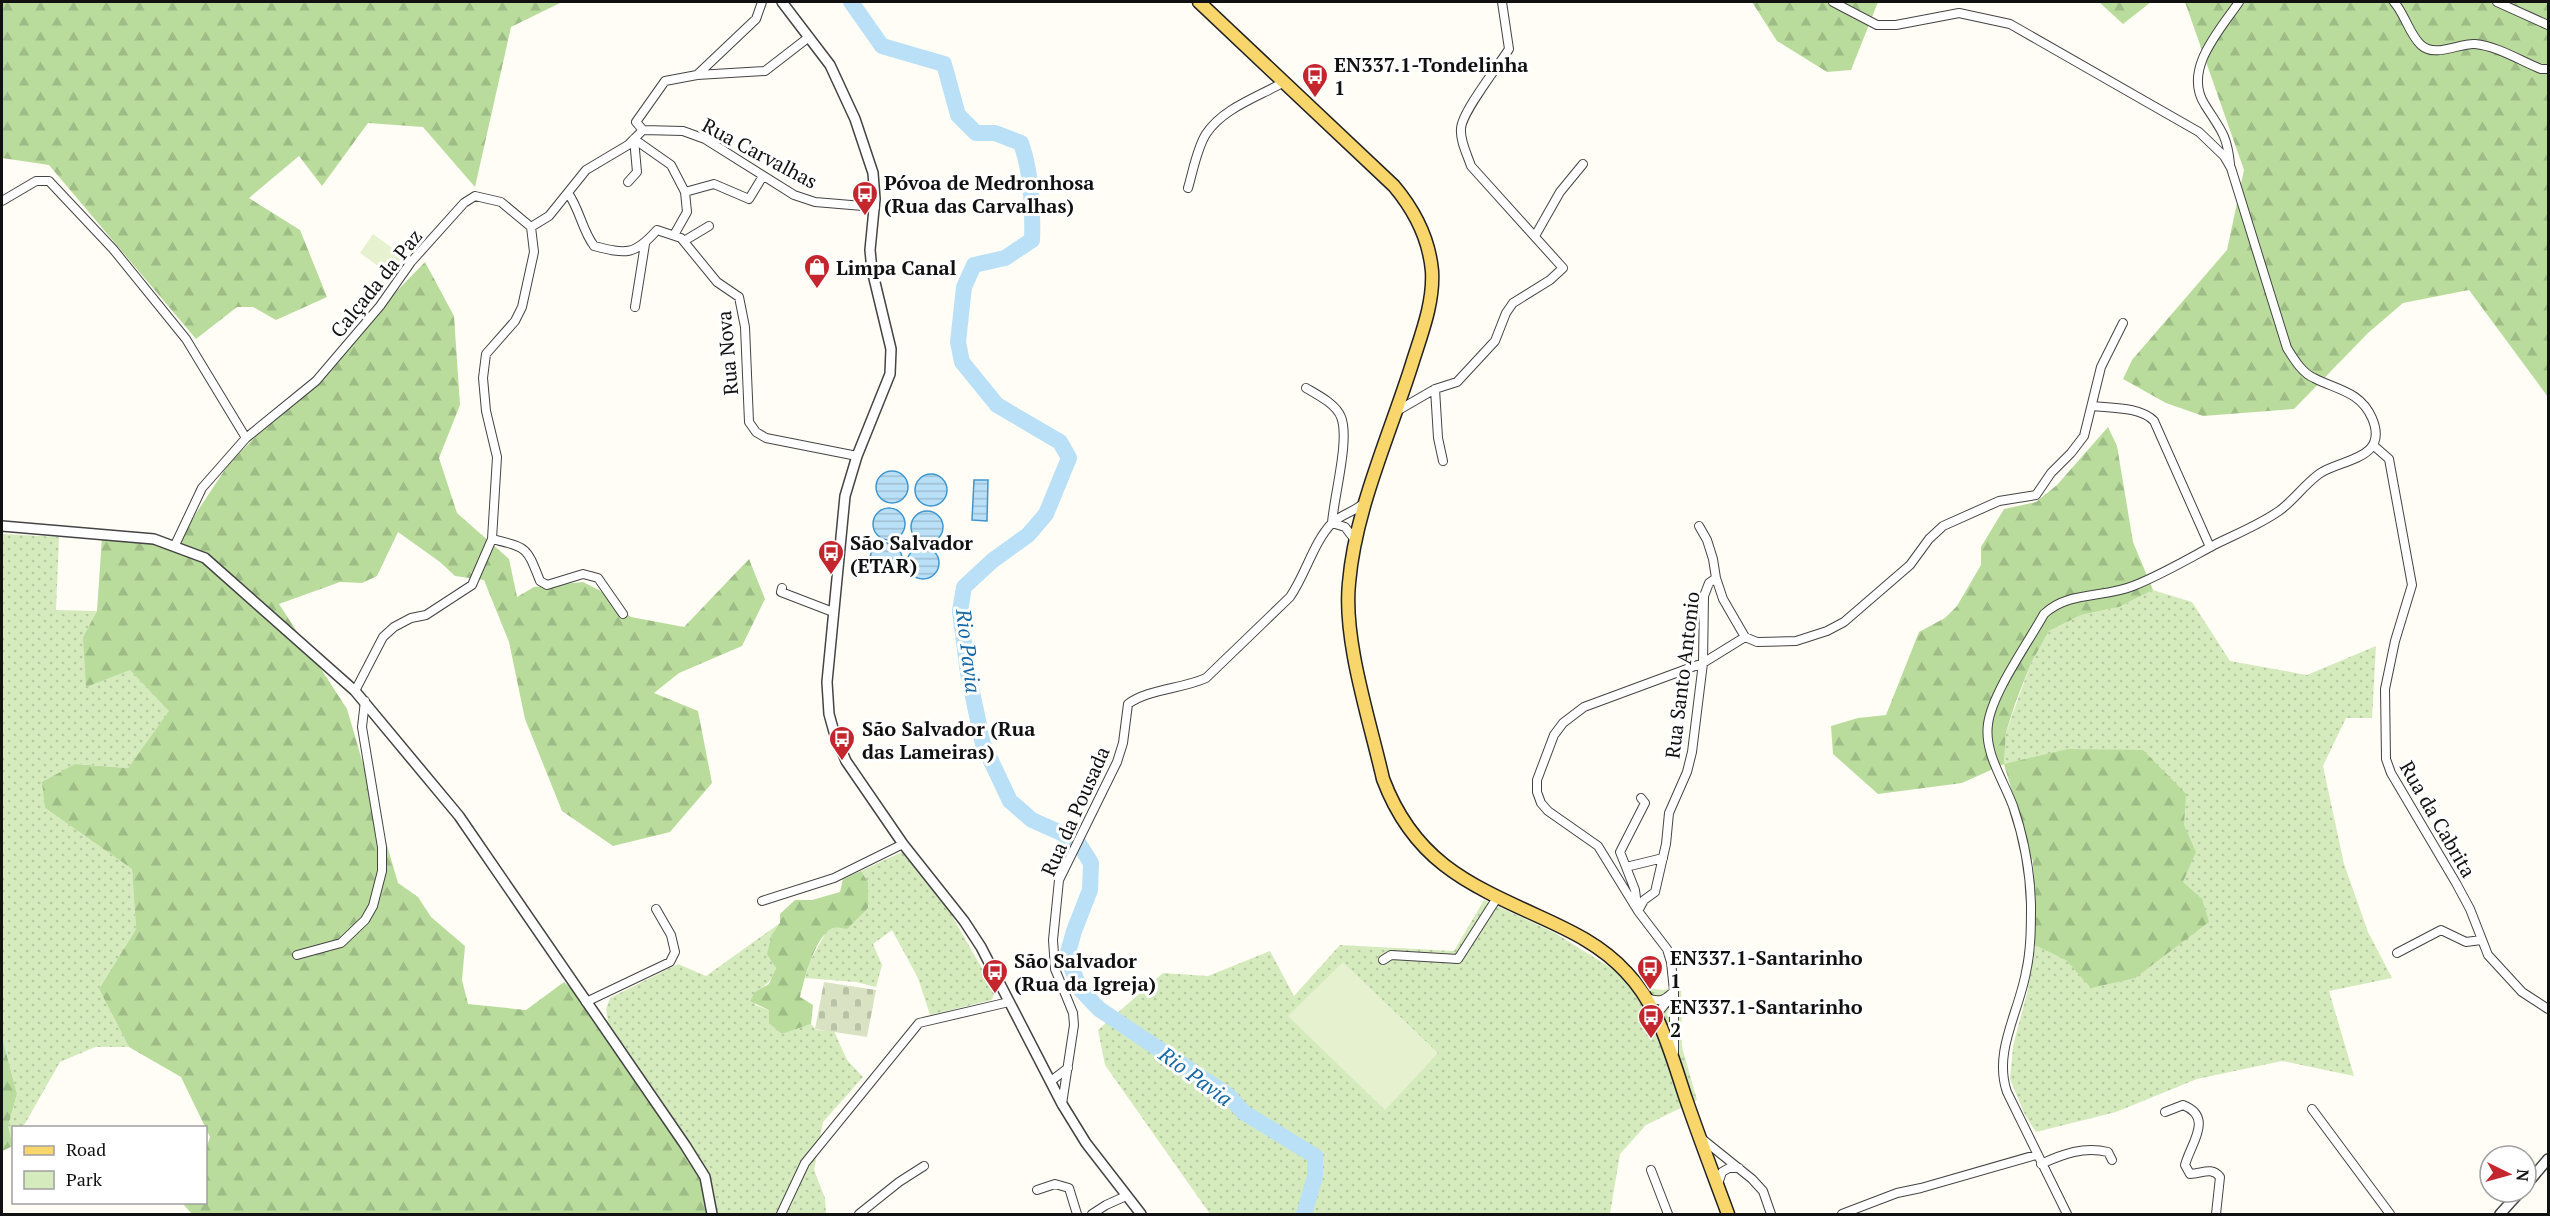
<svg xmlns="http://www.w3.org/2000/svg" width="2550" height="1216" viewBox="0 0 2550 1216" font-family="'PT Serif',serif">
<style>
.green{fill:url(#green-dots)}
.forest{fill:url(#forest-firs)}
.cemetery{fill:url(#cemetery-stones)}
.pitch{fill:#e6f2cf}
.water{fill:url(#water-rules);stroke:#3f96cf;stroke-width:1.5}
.lines{fill:none;stroke-linecap:round;stroke-linejoin:round}
.river{stroke:#b9e0f7;stroke-width:16}
.minor-casing{stroke:#444;stroke-width:10}
.tertiary-casing{stroke:#444;stroke-width:12}
.primary-casing{stroke:#222;stroke-width:15}
.minor{stroke:#fff;stroke-width:8}
.tertiary{stroke:#fff;stroke-width:9}
.primary{stroke:#f9d66b;stroke-width:12}
.labels{text-anchor:middle;dominant-baseline:central;stroke-width:6;stroke-linejoin:round;paint-order:stroke}
.poi-label{font-size:20px;font-weight:bold;fill:#111;stroke:#fff;text-anchor:start}
.street-label{font-size:20px;fill:#111;stroke:#fff}
.water-label{font-size:21px;font-style:italic;fill:#1768a6;stroke:#fff}
</style>
<defs>
<pattern id="green-dots" width="8" height="8" patternUnits="userSpaceOnUse" patternTransform="scale(1.5)"><rect width="8" height="8" fill="#d5ebbd"/><path d="M2 2h.1M6 6h.1" fill="none" stroke="#b6c8a1" stroke-width="1.8" stroke-linecap="round"/></pattern>
<pattern id="forest-firs" width="22" height="20" patternUnits="userSpaceOnUse" patternTransform="scale(1.5)"><rect width="22" height="20" fill="#b9dc9c"/><path d="M5 1l3.5 6h-7zM16 11l3.5 6h-7z" fill="#9ebc85"/></pattern>
<pattern id="cemetery-stones" width="16" height="16" patternUnits="userSpaceOnUse" patternTransform="scale(1.5)"><rect width="16" height="16" fill="#d9e3c4"/><path d="M2 7V4a2 2 0 0 1 4 0v3zM10 15v-3a2 2 0 0 1 4 0v3z" fill="#b9c2a7"/></pattern>
<pattern id="water-rules" width="6" height="5" patternUnits="userSpaceOnUse" patternTransform="scale(1.5)"><rect width="6" height="5" fill="#b9e0f7"/><path d="M0 2.5h6" fill="none" stroke="#9ebfd3"/></pattern>
</defs>
<rect width="100%" height="100%" fill="#fffdf5"/>
<path class="green" d="M2,534L59,537L56,610L97,611L83,637L130,670L170,711L128,768L75,764L45,808L132,869L136,929L99,989L129,1047H95L60,1062L23,1127L14,1128L13,1146L8,1126L17,1094L2,1037Z
M2153,590L2192,602L2230,661L2307,675L2376,646L2372,718H2346L2323,766L2344,864L2368,932L2392,978L2329,991L2354,1076L2282,1061L2197,1079L2116,1112L2036,1132L2025,1115L2010,1079L2013,1046L2027,993L2035,945L2036,915L2033,861L2004,764L2006,732L2031,663L2049,631L2081,615L2119,607Z
M902,852L944,902L995,991L992,1000L930,1015L918,978L892,930L873,944L882,965L876,987L856,982L805,978L810,961L826,932L868,908V882L861,871Z
M1484,900L1555,933L1643,988L1664,990L1681,984L1682,1047L1697,1100L1646,1125L1620,1154L1610,1214H1210L1105,1065L1098,1030L1163,973L1208,976L1270,951L1294,996L1340,945L1454,951Z
M780,923L772,934C776,961 783,977 755,992V1005L769,1010L782,1034L811,1024L816,1030L834,1031L847,1060L863,1077L823,1122L814,1170L825,1198L826,1214H715L709,1174L691,1144L608,1022L606,1009L610,998L678,964L706,976Z"/>
<path class="forest" d="M2,2H562L511,27L475,187L423,127L368,123L322,186L299,156L249,198L300,230L327,297L276,320L253,307H237L196,339L49,165L2,158Z
M1752,2H1878L1851,70L1827,72L1777,41Z
M2099,2H2151L2123,24Z
M2185,2H2548V397L2469,290L2403,303L2368,333L2294,409L2203,416L2166,403L2123,379L2132,360L2227,250L2244,170Z
M425,262L454,316L460,405L439,458L457,513L509,559L517,597L534,587L583,582L599,590L631,617L684,627L749,559L765,599L742,646L679,673L654,693L698,711L712,783L670,832L613,846L562,811L525,719L509,642L484,580L455,576L440,562L398,532L377,576L362,583L340,582L279,604L347,709L398,883L418,897L431,917L465,946L462,980L468,1004L526,1010L564,982L608,1022L691,1144L709,1174L715,1214H192L184,1205L185,1203L206,1202V1149L210,1137L181,1077L129,1047L99,989L136,929L132,869L45,808L42,782L75,764L128,768L169,711L130,670L86,687L83,637L97,611L102,537L175,545L228,465Z
M2108,427L2117,446L2133,542L2153,590L2119,607L2081,615L2049,631L2031,663L2016,701L2006,732L2004,764L2068,749L2143,750L2186,794L2184,825L2196,852L2183,882L2202,899L2209,922L2135,978L2091,988L2066,960L2035,945L2033,861L2004,764L1962,783L1878,794L1833,754L1831,726L1858,718L1886,715L1919,632L1945,618L1957,606L1981,565V547L2004,509L2036,502L2057,485Z
M861,871L868,882V908L847,929C842,928 837,927 833,928C815,935 804,980 800,997L813,1005L811,1024L782,1034L769,1023V1010L750,1001L755,992L769,984L776,968L767,954L772,934L780,923V914L795,900H812L840,892L843,879Z
M2,1037L17,1094L8,1126L13,1146L2,1151Z"/>
<path class="cemetery" d="M824,982L876,990L867,1037L815,1029Z"/>
<path class="pitch" d="M373,234L405,257L392,276L360,253Z
M1343,962L1438,1053L1385,1110L1288,1016Z"/>
<path class="water" d="M876 487a16 16 0 1 1 32 0a16 16 0 1 1-32 0Z
M915 490a16 16 0 1 1 32 0a16 16 0 1 1-32 0Z
M974,480H988L987,521L972,520Z
M873 524a16 16 0 1 1 32 0a16 16 0 1 1-32 0Z
M911 527a16 16 0 1 1 32 0a16 16 0 1 1-32 0Z
M870 559a16 16 0 1 1 32 0a16 16 0 1 1-32 0Z
M907 563a16 16 0 1 1 32 0a16 16 0 1 1-32 0Z"/>
<g class="lines">
<path class="river" d="M851,2L882,46L944,64L958,115L976,133H995L1021,143C1032,174 1033,208 1032,240L1005,258L974,265L964,287L958,342L962,362L997,405L1060,442L1069,458L1046,514L1028,535L992,561L964,587L960,611L968,673L983,744L1010,801L1032,820L1061,833L1079,844L1091,863L1090,890L1074,931L1067,956L1080,989L1099,1009L1229,1096L1243,1112L1315,1156V1177L1304,1214"/>
<defs>
<path id="minor" d="M1833,2L1877,25H1896L1959,13L2010,24L2199,132L2224,156L2231,168L2287,348C2294,359 2302,373 2314,378C2337,390 2360,391 2372,418C2390,460 2340,459 2319,474C2304,485 2293,501 2279,511C2259,525 2236,534 2214,545C2188,559 2161,575 2133,586C2104,598 2068,591 2044,614C2028,643 1992,693 1988,724C1984,753 2003,779 2013,806C2024,838 2030,870 2031,904C2031,927 2031,950 2026,972C2019,1012 1993,1052 2007,1092L2067,1214
M2394,2C2405,14 2409,34 2421,45C2435,58 2459,43 2475,44C2497,46 2521,61 2541,69H2548
M2497,2L2548,25
M697,75L756,19L762,2
M643,130L636,122L665,81L697,75L765,71L809,37
M634,139L671,165L685,192L687,212L674,235
M2230,164C2227,134 2220,129 2205,105C2182,70 2220,30 2239,2
M628,182L637,172L634,139
M1188,188C1193,171 1197,148 1206,134C1223,108 1258,97 1284,82
M685,192L714,184L749,199L763,176
M568,193C580,210 582,230 594,246C626,254 634,256 657,230L681,238L717,282L739,297L745,327L749,422L756,432L766,438L857,456
M2,201L36,181H49L113,249L186,339L246,438
M1535,236L1560,192L1583,164
M684,241L709,226
M635,307L645,244
M1306,388C1318,395 1336,404 1341,417C1350,439 1334,496 1332,523
M1435,389L1438,438L1443,461
M2093,406C2112,408 2141,407 2154,421L2210,547
M1397,411L1435,389L1457,382L1495,341L1506,313L1513,303L1550,280L1563,268L1471,166C1467,154 1460,141 1461,129C1461,113 1499,65 1509,49L1502,2
M2373,445L2389,459L2412,585L2395,641L2385,689L2386,759L2391,773L2456,883L2470,909L2488,955L2522,992L2548,1009
M1332,523L1345,527L1355,540
M1699,526L1707,540L1713,559L1716,578L1723,599L1745,637L1757,642L1796,641L1827,631L1844,622L1910,565L1929,539L1943,526L1999,501L2036,495L2051,473L2071,453L2084,436L2101,367L2123,323
M492,539C528,548 526,546 540,581L547,585L583,574L598,578L623,614
M175,545L202,488L246,438L316,381L380,306L411,262L464,203L475,196L501,202L531,227L549,216L586,170L628,145L643,130L683,131L705,139L794,195L815,202L875,207
M782,588L781,592L833,612
M355,691L383,637L394,627L411,618L426,615L472,585L492,539L497,457L486,411L483,378L486,354L515,321L522,307L534,252L531,227
M1626,867L1620,852L1645,803L1641,798
M762,901L834,878L903,844
M1637,906L1635,890L1626,867L1663,858
M1638,911L1644,900L1655,892L1666,844L1669,813L1687,772L1692,752L1703,663L1704,596L1709,583L1716,578
M2397,953L2441,930L2466,942L2481,940
M297,955L341,943L365,920L373,906L382,871V847L362,727L365,701
M1383,960L1391,955L1458,959L1497,898
M1647,998C1660,1003 1665,1000 1674,991
M586,1002L670,962L675,952L671,935L656,909
M1656,1015L1670,998
M1674,1052V991L1671,962L1667,949L1638,911L1598,846L1548,811L1541,803L1537,792V780L1554,735L1563,723L1584,707L1703,663L1745,637
M1051,1081L1068,1068
M1062,1104L1074,1025L1073,1013L1055,969L1053,940L1059,880L1117,762L1123,743L1128,704C1148,689 1182,689 1206,678L1290,597C1306,574 1313,543 1332,523C1342,514 1354,512 1364,503
M2312,1109L2390,1214
M2165,1112L2183,1105C2214,1117 2191,1143 2185,1165L2190,1174C2202,1174 2211,1166 2220,1177L2216,1214
M1701,1138L1752,1179L1763,1191L1771,1214
M2041,1164C2063,1154 2084,1146 2108,1152L2112,1160
M1651,1170L1668,1214
M1718,1184L1722,1172L1729,1168H1739
M1037,1190L1055,1184L1069,1188L1077,1214
M781,1214L805,1163L919,1023L1009,1002
M859,1214L899,1182L924,1166
M1092,1214L1106,1205L1126,1196
M1842,1214L1897,1193L1921,1188L2036,1155"/>
<path id="tertiary" d="M782,2L830,65L855,119L873,173L875,199L870,250L872,270L891,349L890,374L857,456L845,496L827,682L829,714L834,732L846,761L903,844L964,921L981,947L1062,1104L1086,1143L1141,1214
M2,526L154,539L205,558L355,691L459,816L685,1145L705,1177L712,1214
M2526,1185L2548,1159
M2500,1214L2520,1192"/>
<path id="primary" d="M1199,2L1394,186C1415,211 1429,238 1432,271C1434,303 1421,335 1412,364C1390,434 1355,510 1349,583C1343,641 1370,721 1383,779C1413,859 1465,883 1538,916C1571,931 1601,945 1626,972C1659,1006 1671,1054 1686,1099C1699,1137 1714,1176 1728,1214"/>
</defs>
<use href="#minor" class="minor-casing"/>
<use href="#tertiary" class="tertiary-casing"/>
<use href="#primary" class="primary-casing"/>
<use href="#minor" class="minor"/>
<use href="#tertiary" class="tertiary"/>
<use href="#primary" class="primary"/>
</g>
<defs>
<symbol id="bus-pin" viewBox="-11 -11 22 30"><path d="M0 17L-7.5 6A9.5 9.5 0 1 1 7.5 6Z" fill="#c4262e" stroke="#fff"/><path d="M-5-6H5V4H4V6H2V4H-2V6H-4V4H-5ZM-3.5-4V0h7V-4ZM-3.5 1.2v1.5H-2V1.2ZM2 1.2v1.5H3.5V1.2Z" fill="#fff"/></symbol>
<symbol id="shop-pin" viewBox="-11 -11 22 30"><path d="M0 17L-7.5 6A9.5 9.5 0 1 1 7.5 6Z" fill="#c4262e" stroke="#fff"/><path d="M-5-2.5h2.3a2.7 3.5 0 0 1 5.4 0H5L5.5 6h-11ZM-1.5-2.5h3a1.5 2.3 0 0 0-3 0Z" fill="#fff"/></symbol>
</defs>
<g fill-rule="evenodd">
<use href="#bus-pin" x="1300" y="61" width="30" height="40"/>
<use href="#bus-pin" x="850" y="179" width="30" height="40"/>
<use href="#shop-pin" x="802" y="252" width="30" height="40"/>
<use href="#bus-pin" x="816" y="538" width="30" height="40"/>
<use href="#bus-pin" x="827" y="724" width="30" height="40"/>
<use href="#bus-pin" x="1635" y="953" width="30" height="40"/>
<use href="#bus-pin" x="980" y="957" width="30" height="40"/>
<use href="#bus-pin" x="1636" y="1002" width="30" height="40"/>
</g>
<g class="labels">
<g class="poi-label">
<text x="1334" y="64">EN337.1-Tondelinha<tspan x="1334" dy="23">1</tspan></text>
<text x="884" y="182">Póvoa de Medronhosa<tspan x="884" dy="23">(Rua das Carvalhas)</tspan></text>
<text x="836" y="267">Limpa Canal</text>
<text x="850" y="542">São Salvador<tspan x="850" dy="23">(ETAR)</tspan></text>
<text x="862" y="728">São Salvador (Rua<tspan x="862" dy="23">das Lameiras)</tspan></text>
<text x="1670" y="957">EN337.1-Santarinho<tspan x="1670" dy="23">1</tspan></text>
<text x="1014" y="960">São Salvador<tspan x="1014" dy="23">(Rua da Igreja)</tspan></text>
<text x="1670" y="1006">EN337.1-Santarinho<tspan x="1670" dy="23">2</tspan></text>
</g>
<g class="street-label">
<text transform="translate(760 153) rotate(28)">Rua Carvalhas</text>
<text transform="translate(376 283) rotate(-51)">Calçada da Paz</text>
<text transform="translate(727 353) rotate(-95)">Rua Nova</text>
<text transform="translate(1682 675) rotate(-83)">Rua Santo Antonio</text>
<text transform="translate(1075 811) rotate(-66)">Rua da Pousada</text>
<text transform="translate(2438 819) rotate(60)">Rua da Cabrita</text>
</g>
<g class="water-label">
<text transform="translate(969 651) rotate(83)">Rio Pavia</text>
<text transform="translate(1196 1076) rotate(36)">Rio Pavia</text>
</g>
</g>
<rect width="2550" height="1216" fill="none" stroke="#111111" stroke-width="6"/>
<rect x="12" y="1126" width="195" height="78" fill="#ffffff" stroke="#a0a0a0" stroke-width="1.5"/>
<rect x="24" y="1146" width="30" height="9" fill="#f9d66b" stroke="#a0a0a0" stroke-width="1.5"/>
<text x="66" y="1156" font-size="18" fill="#111111">Road</text>
<rect x="24" y="1171" width="30" height="18" fill="#d5ebbd" stroke="#a0a0a0" stroke-width="1.5"/>
<text x="66" y="1186" font-size="18" fill="#111111">Park</text>
<g transform="translate(2508 1174) rotate(95)"><circle r="28" fill="#ffffff" stroke="#a0a0a0" stroke-width="1.5"/>
<path d="M0-4.5L10 22L0 15L-10 22Z" fill="#c4262e"/>
<text y="-9" font-size="16" font-weight="bold" text-anchor="middle" fill="#111111">N</text>
</g>
</svg>
